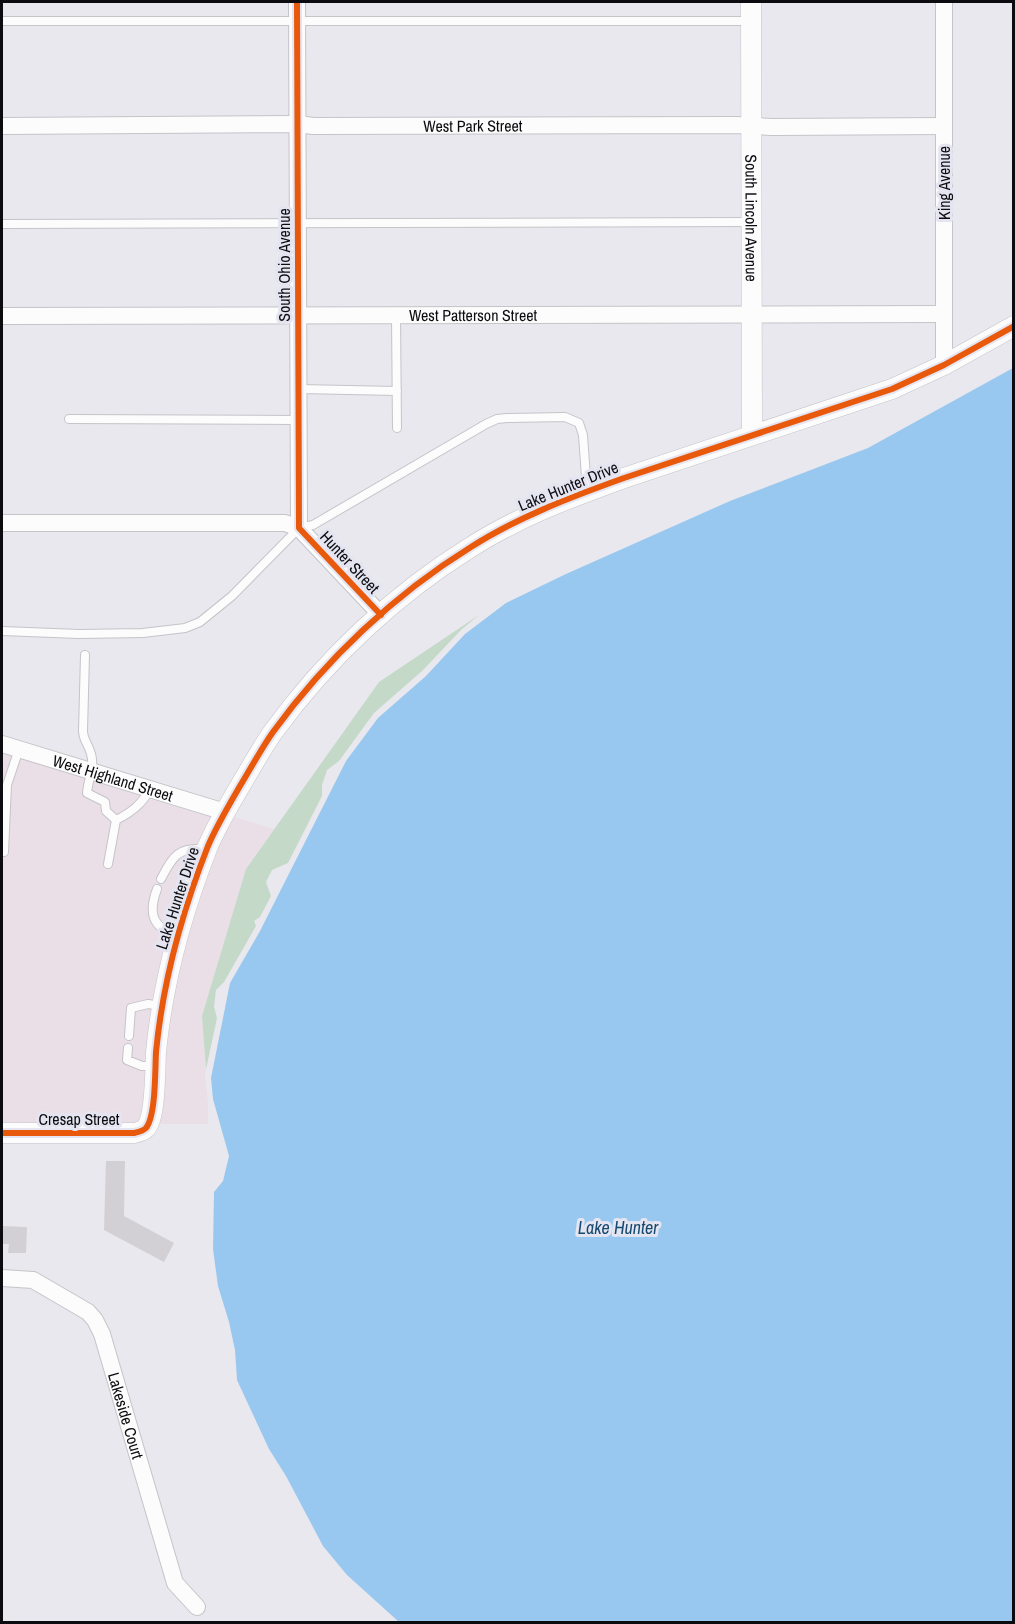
<svg xmlns="http://www.w3.org/2000/svg" width="1015" height="1624" viewBox="0 0 1015 1624" font-family="'Archivo Narrow',sans-serif">
<style>
.commercial{fill:#eadee7}
.green{fill:#c4d9c8}
.water{fill:#98c8ef}
.building{fill:#d2d0d4}
.lines{fill:none;stroke-linecap:round;stroke-linejoin:round}
.service-casing{stroke:#c4c4c9;stroke-width:10}
.minor-casing{stroke:#c4c4c9;stroke-width:18}
.tertiary-casing{stroke:#c4c4c9;stroke-width:21}
.service{stroke:#fcfcfc;stroke-width:8}
.minor{stroke:#fcfcfc;stroke-width:16}
.tertiary{stroke:#fcfcfc;stroke-width:20}
.cycleway-casing{stroke:#e5e5f1;stroke-width:10}
.cycleway{stroke:#e8590c;stroke-width:6}
.labels{text-anchor:middle;dominant-baseline:central;stroke-width:6;stroke-linejoin:round;paint-order:stroke}
.street-label{font-size:16px;fill:#0c0c10;stroke:#e5e5f1}
.water-label{font-size:18px;font-style:italic;fill:#15496d;stroke:#e5e5f1}
</style>
<rect width="100%" height="100%" fill="#e8e8ee"/>
<path class="commercial" d="M2,752L215,817L146,1107L139,1124L2,1122Z
M231,816L274,829L246,869L202,1016L206,1069L205,1076L208,1103V1124H156L166,1015L195,899Z"/>
<path class="green" d="M479,615L462,629L422,671L374,713L339,761L327,770L322,785V796L288,863L272,870L266,882L271,896L260,917L254,921L256,926L224,982L216,990L214,1007L217,1018L206,1069L202,1016L246,869L379,682Z"/>
<path class="water" d="M1013,368V1622H399L347,1575L323,1546L286,1476L269,1449L237,1380L235,1350L229,1322L218,1286L213,1249L214,1192L223,1181L229,1156L213,1099L211,1078L230,983L260,931L346,761L378,718L426,676L465,634L506,603L566,574L730,501L868,448Z"/>
<path class="building" d="M106,1161H125L124,1216L174,1243L164,1262L104,1230Z
M2,1226L27,1227L26,1253H8L9,1244H2Z"/>
<g class="lines">
<defs>
<path id="service" d="M2,21H751
M2,224L751,222
M396,315L397,428
M299,389L397,391
M69,419L299,420
M2,631L79,634L143,633L185,628L200,622L232,596L299,528L313,525L486,424L497,419L507,418L565,417L579,423L583,435L587,491
M85,655L83,731C83,740 89,745 91,754C95,767 88,780 87,793L105,802L106,811L116,820
M116,820C132,812 142,804 150,789
M2,852H4L7,785L19,749
M108,864L116,820
M161,879C173,855 179,847 206,849
M157,889C148,913 152,927 177,937
M129,1036L131,1008L148,1004L162,1006
M128,1048L127,1060L142,1066H154"/>
<g id="minor">
<path d="M297,2L299,528"/>
<path id="s1" d="M2,126L298,124L313,126L736,125L772,127L944,126"/>
<path id="s2" d="M2,316L944,314"/>
<path d="M944,365V2"/>
<path d="M2,523H285L299,528L381,615"/>
<path id="s3" d="M2,744L225,812"/>
<path id="s4" d="M2,1278L33,1280L88,1312L95,1320L102,1334L175,1583L197,1607"/>
</g>
<g id="tertiary">
<path id="s5" d="M751,2L752,435"/>
<path d="M2,1133H134C139,1132 143,1131 146,1128C156,1116 155,1069 156,1052C163,980 182,912 208,846C217,825 229,805 240,786C251,768 261,749 273,732C326,659 395,594 471,547C518,517 571,497 624,478L892,389L944,365L1014,326"/>
</g>
</defs>
<use href="#service" class="service-casing"/>
<use href="#minor" class="minor-casing"/>
<use href="#tertiary" class="tertiary-casing"/>
<use href="#service" class="service"/>
<use href="#minor" class="minor"/>
<use href="#tertiary" class="tertiary"/>
<defs>
<path id="cycleway" d="M297,2L299,528L381,615
M2,1133H134C139,1132 143,1131 146,1128C156,1116 155,1069 156,1052C163,980 182,912 208,846C217,825 229,805 240,786C251,768 261,749 273,732C326,659 395,594 471,547C518,517 571,497 624,478L892,389L944,365L1014,326"/>
</defs>
<use href="#cycleway" class="cycleway-casing"/>
<use href="#cycleway" class="cycleway"/>
</g>
<g class="labels">
<g class="street-label">
<text stroke="none"><textPath href="#s1" startOffset="471">West Park Street</textPath></text>
<text transform="translate(944 183) rotate(-90)">King Avenue</text>
<text stroke="none"><textPath href="#s5" startOffset="216">South Lincoln Avenue</textPath></text>
<text transform="translate(284 265) rotate(-90)">South Ohio Avenue</text>
<text stroke="none"><textPath href="#s2" startOffset="471">West Patterson Street</textPath></text>
<text transform="translate(568 486) rotate(-22)">Lake Hunter Drive</text>
<text transform="translate(350 562) rotate(47)">Hunter Street</text>
<text stroke="none"><textPath href="#s3" startOffset="116">West Highland Street</textPath></text>
<text transform="translate(177 898) rotate(-72)">Lake Hunter Drive</text>
<text x="79" y="1119">Cresap Street</text>
<text stroke="none"><textPath href="#s4" startOffset="206">Lakeside Court</textPath></text>
</g>
<g class="water-label">
<text x="618" y="1227">Lake Hunter</text>
</g>
</g>
<rect width="1015" height="1624" fill="none" stroke="#0c0c10" stroke-width="6"/>
</svg>
